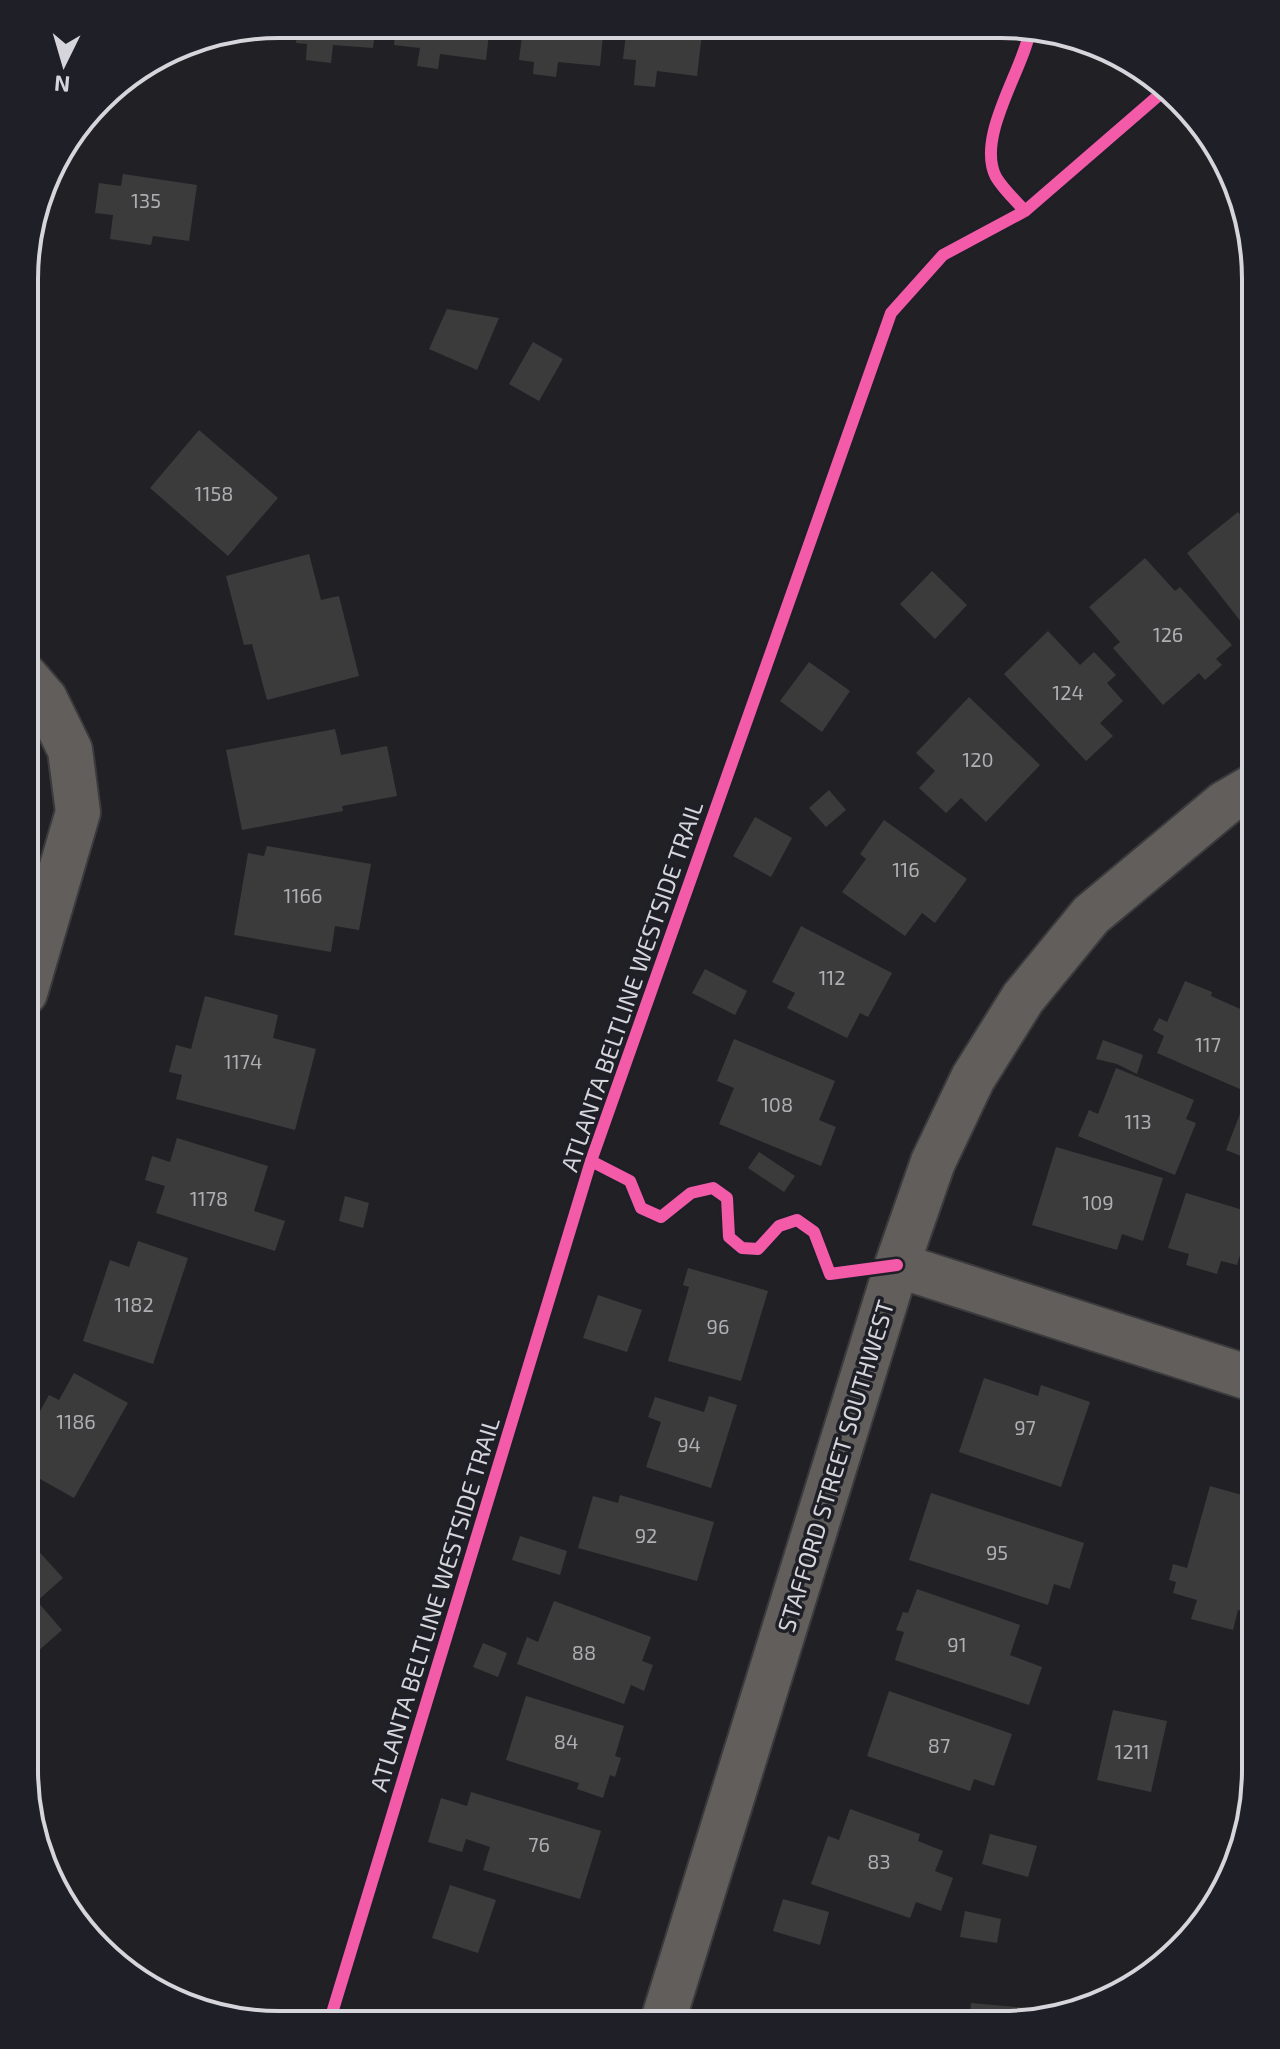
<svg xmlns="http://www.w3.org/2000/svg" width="1280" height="2049" viewBox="0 0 1280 2049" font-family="'Exo 2',sans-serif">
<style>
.building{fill:#3c3b3b}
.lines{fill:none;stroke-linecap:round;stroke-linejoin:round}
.minor-casing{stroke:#3b3b3e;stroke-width:48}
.minor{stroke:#625e5b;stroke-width:44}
.cycleway-casing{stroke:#1f1f27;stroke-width:17}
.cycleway{stroke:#f35aa7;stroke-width:12}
.labels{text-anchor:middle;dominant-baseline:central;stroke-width:7;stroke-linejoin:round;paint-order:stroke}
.number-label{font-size:20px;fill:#afaeb3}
.street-label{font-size:24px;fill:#d5d5db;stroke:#1f1f27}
.rim{fill:none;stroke:#d5d5db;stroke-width:4}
</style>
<rect width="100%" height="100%" fill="#212125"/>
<path class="building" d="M298,24H376L373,48L333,45L331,63L306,60L307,44L296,43Z
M396,24L490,25L486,60L440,54L438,69L417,66L420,48L394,45Z
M513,25H604L600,66L558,62L556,77L533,74L534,62L519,60L523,28Z
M627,25H703L697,76L657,71L655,87L634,85L636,60L623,59Z
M263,27L262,37L230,35V34Z
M123,174L197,185L189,241L153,236L151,245L110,239L113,215L95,213L99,183L121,186Z
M447,309L499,318L477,370L429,349Z
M533,342L563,359L539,401L509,384Z
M199,430L278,498L228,556L150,488Z
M1238,512L1256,535V627L1249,632L1187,553Z
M309,554L321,600L339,596L359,676L267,700L252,644L244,645L226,576Z
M1145,558L1175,591L1180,587L1232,645L1216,659L1222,665L1205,680L1199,673L1163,705L1113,648L1120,642L1089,607Z
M932,571L967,605L935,639L900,604Z
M1048,631L1080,665L1094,652L1116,675L1107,683L1123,701L1100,723L1113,736L1086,761L1004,674Z
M809,662L850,691L822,732L780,701Z
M969,697L1040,765L986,822L961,798L946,813L919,788L935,771L916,753Z
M335,729L341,755L387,746L397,796L342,806L343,811L242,830L226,750Z
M829,790L846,810L826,827L809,808Z
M755,817L792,838L771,877L733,856Z
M884,820L967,879L935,923L922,913L905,936L842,892L866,859L860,854Z
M267,846L371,864L359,930L335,926L331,952L234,935L248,853L264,856Z
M801,926L892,973L868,1017L860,1013L847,1038L787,1008L795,993L772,982Z
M705,969L747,991L735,1015L692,993Z
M1185,981L1212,992L1211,996L1256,1016V1096L1157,1053L1164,1036L1153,1030L1159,1018L1167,1022Z
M205,996L278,1015L273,1038L316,1049L295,1130L176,1099L182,1075L169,1072L176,1045L191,1049Z
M734,1039L835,1081L819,1120L836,1127L821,1166L719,1124L734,1088L717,1081Z
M1103,1040L1143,1055L1137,1074L1117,1064L1096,1059Z
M1116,1068L1194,1100L1186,1119L1196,1123L1175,1175L1078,1136L1089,1110L1098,1114Z
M1243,1106L1256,1111V1162L1226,1150Z
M177,1138L268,1166L254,1211L285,1221L275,1251L156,1213L165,1186L145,1180L152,1156L170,1162Z
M1056,1147L1163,1178L1143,1241L1122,1234L1117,1250L1032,1225Z
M759,1152L795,1176L784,1192L748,1168Z
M1186,1193L1253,1213L1237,1265L1221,1261L1217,1274L1186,1265L1189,1254L1168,1248Z
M345,1196L369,1203L363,1228L339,1221Z
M138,1241L188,1258L153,1364L83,1341L110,1260L129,1267Z
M688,1268L768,1291L741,1381L668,1361L689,1287L683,1285Z
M598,1295L642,1310L627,1352L583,1338Z
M74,1373L128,1403L74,1498L24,1470V1440L49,1395L59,1400Z
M984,1378L1038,1396L1041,1385L1090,1402L1061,1487L959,1452Z
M709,1396L737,1405L711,1488L646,1467L661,1422L648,1417L655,1397L704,1412Z
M1210,1486L1249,1497L1247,1504L1256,1507L1255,1597L1251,1613L1238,1610L1233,1630L1191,1619L1197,1600L1173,1593L1176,1582L1169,1580L1173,1564L1187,1568Z
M931,1493L1084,1543L1070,1589L1054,1584L1048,1605L909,1560Z
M620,1495L714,1522L697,1581L578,1548L593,1496L618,1503Z
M24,1535L63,1578L37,1601L62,1630L28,1660L24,1655Z
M520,1536L567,1551L560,1575L512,1560Z
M917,1589L1020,1625L1010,1655L1042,1667L1029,1705L895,1660L904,1632L896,1630L903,1612L908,1613Z
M554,1601L651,1637L642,1661L653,1665L644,1691L631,1685L624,1704L517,1664L527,1637L538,1642Z
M483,1643L507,1653L498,1677L473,1667Z
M889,1691L1012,1734L994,1786L974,1779L970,1791L867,1756Z
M526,1696L624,1726L615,1756L621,1758L615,1777L610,1775L603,1798L577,1789L579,1783L506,1760Z
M1113,1710L1167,1721L1151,1792L1097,1780Z
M471,1792L601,1831L580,1899L483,1870L490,1847L466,1839L462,1852L428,1842L441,1798L467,1806Z
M850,1809L920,1834L918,1841L943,1851L935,1871L953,1878L941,1911L916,1902L910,1918L811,1884L828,1836L839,1840Z
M990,1834L1037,1846L1028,1877L982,1864Z
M450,1885L496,1900L478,1953L432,1938Z
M783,1899L829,1912L820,1945L773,1931Z
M965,1911L1001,1919L997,1943L960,1937Z
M971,2003L1039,2009V2018L1002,2025H969Z
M519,2015V2024H472V2019Z"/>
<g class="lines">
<defs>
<path id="minor" d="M25,993L78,812L70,750L45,699L26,677
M897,1265L1256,1380
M662,2024L897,1265L933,1162L973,1078L1023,998L1091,915L1225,803L1256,785"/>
</defs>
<use href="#minor" class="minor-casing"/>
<use href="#minor" class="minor"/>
<defs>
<path id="cycleway" d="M1025,211C1016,201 1003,189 996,177C975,136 1025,68 1031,26
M591,1161L630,1181L641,1208L661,1217L691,1193L713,1188L727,1198L729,1237L742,1248L758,1249L779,1226L797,1220L814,1232L830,1274L897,1265
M329,2023L591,1161L891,313L943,255L1025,211L1166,89"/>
</defs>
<use href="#cycleway" class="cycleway-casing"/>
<use href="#cycleway" class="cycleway"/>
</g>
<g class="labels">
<g class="number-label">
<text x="146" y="200">135</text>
<text x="214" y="493">1158</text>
<text x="1168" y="634">126</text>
<text x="1068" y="692">124</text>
<text x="978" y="759">120</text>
<text x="906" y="869">116</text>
<text x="303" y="895">1166</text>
<text x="832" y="977">112</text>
<text x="1208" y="1044">117</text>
<text x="243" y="1061">1174</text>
<text x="777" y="1104">108</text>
<text x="1138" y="1121">113</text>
<text x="209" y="1198">1178</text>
<text x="1098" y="1202">109</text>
<text x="134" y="1304">1182</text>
<text x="718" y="1326">96</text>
<text x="76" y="1421">1186</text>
<text x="1025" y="1427">97</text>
<text x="689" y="1444">94</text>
<text x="646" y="1535">92</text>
<text x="997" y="1552">95</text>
<text x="957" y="1644">91</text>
<text x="584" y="1652">88</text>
<text x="566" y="1741">84</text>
<text x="939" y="1745">87</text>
<text x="1132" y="1751">1211</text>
<text x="539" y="1844">76</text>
<text x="879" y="1861">83</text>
</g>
<g class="street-label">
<text transform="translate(631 986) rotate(-71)">ATLANTA BELTLINE WESTSIDE TRAIL</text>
<text transform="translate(835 1466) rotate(-73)">STAFFORD STREET SOUTHWEST</text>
<text transform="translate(434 1604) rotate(-73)">ATLANTA BELTLINE WESTSIDE TRAIL</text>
</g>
</g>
<path d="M0 0H1280V2049H0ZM279 38H1001A241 241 0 0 1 1242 279V1770A241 241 0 0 1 1001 2011H279A241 241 0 0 1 38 1770V279A241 241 0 0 1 279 38Z" fill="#1f1f27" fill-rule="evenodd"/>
<path class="rim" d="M279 38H1001A241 241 0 0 1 1242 279V1770A241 241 0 0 1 1001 2011H279A241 241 0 0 1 38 1770V279A241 241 0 0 1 279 38Z"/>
<g transform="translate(64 64) rotate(185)" stroke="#1f1f27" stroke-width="6" paint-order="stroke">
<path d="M0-6L14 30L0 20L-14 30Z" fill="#d5d5db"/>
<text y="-12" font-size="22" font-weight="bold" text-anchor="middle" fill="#d5d5db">N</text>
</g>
</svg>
